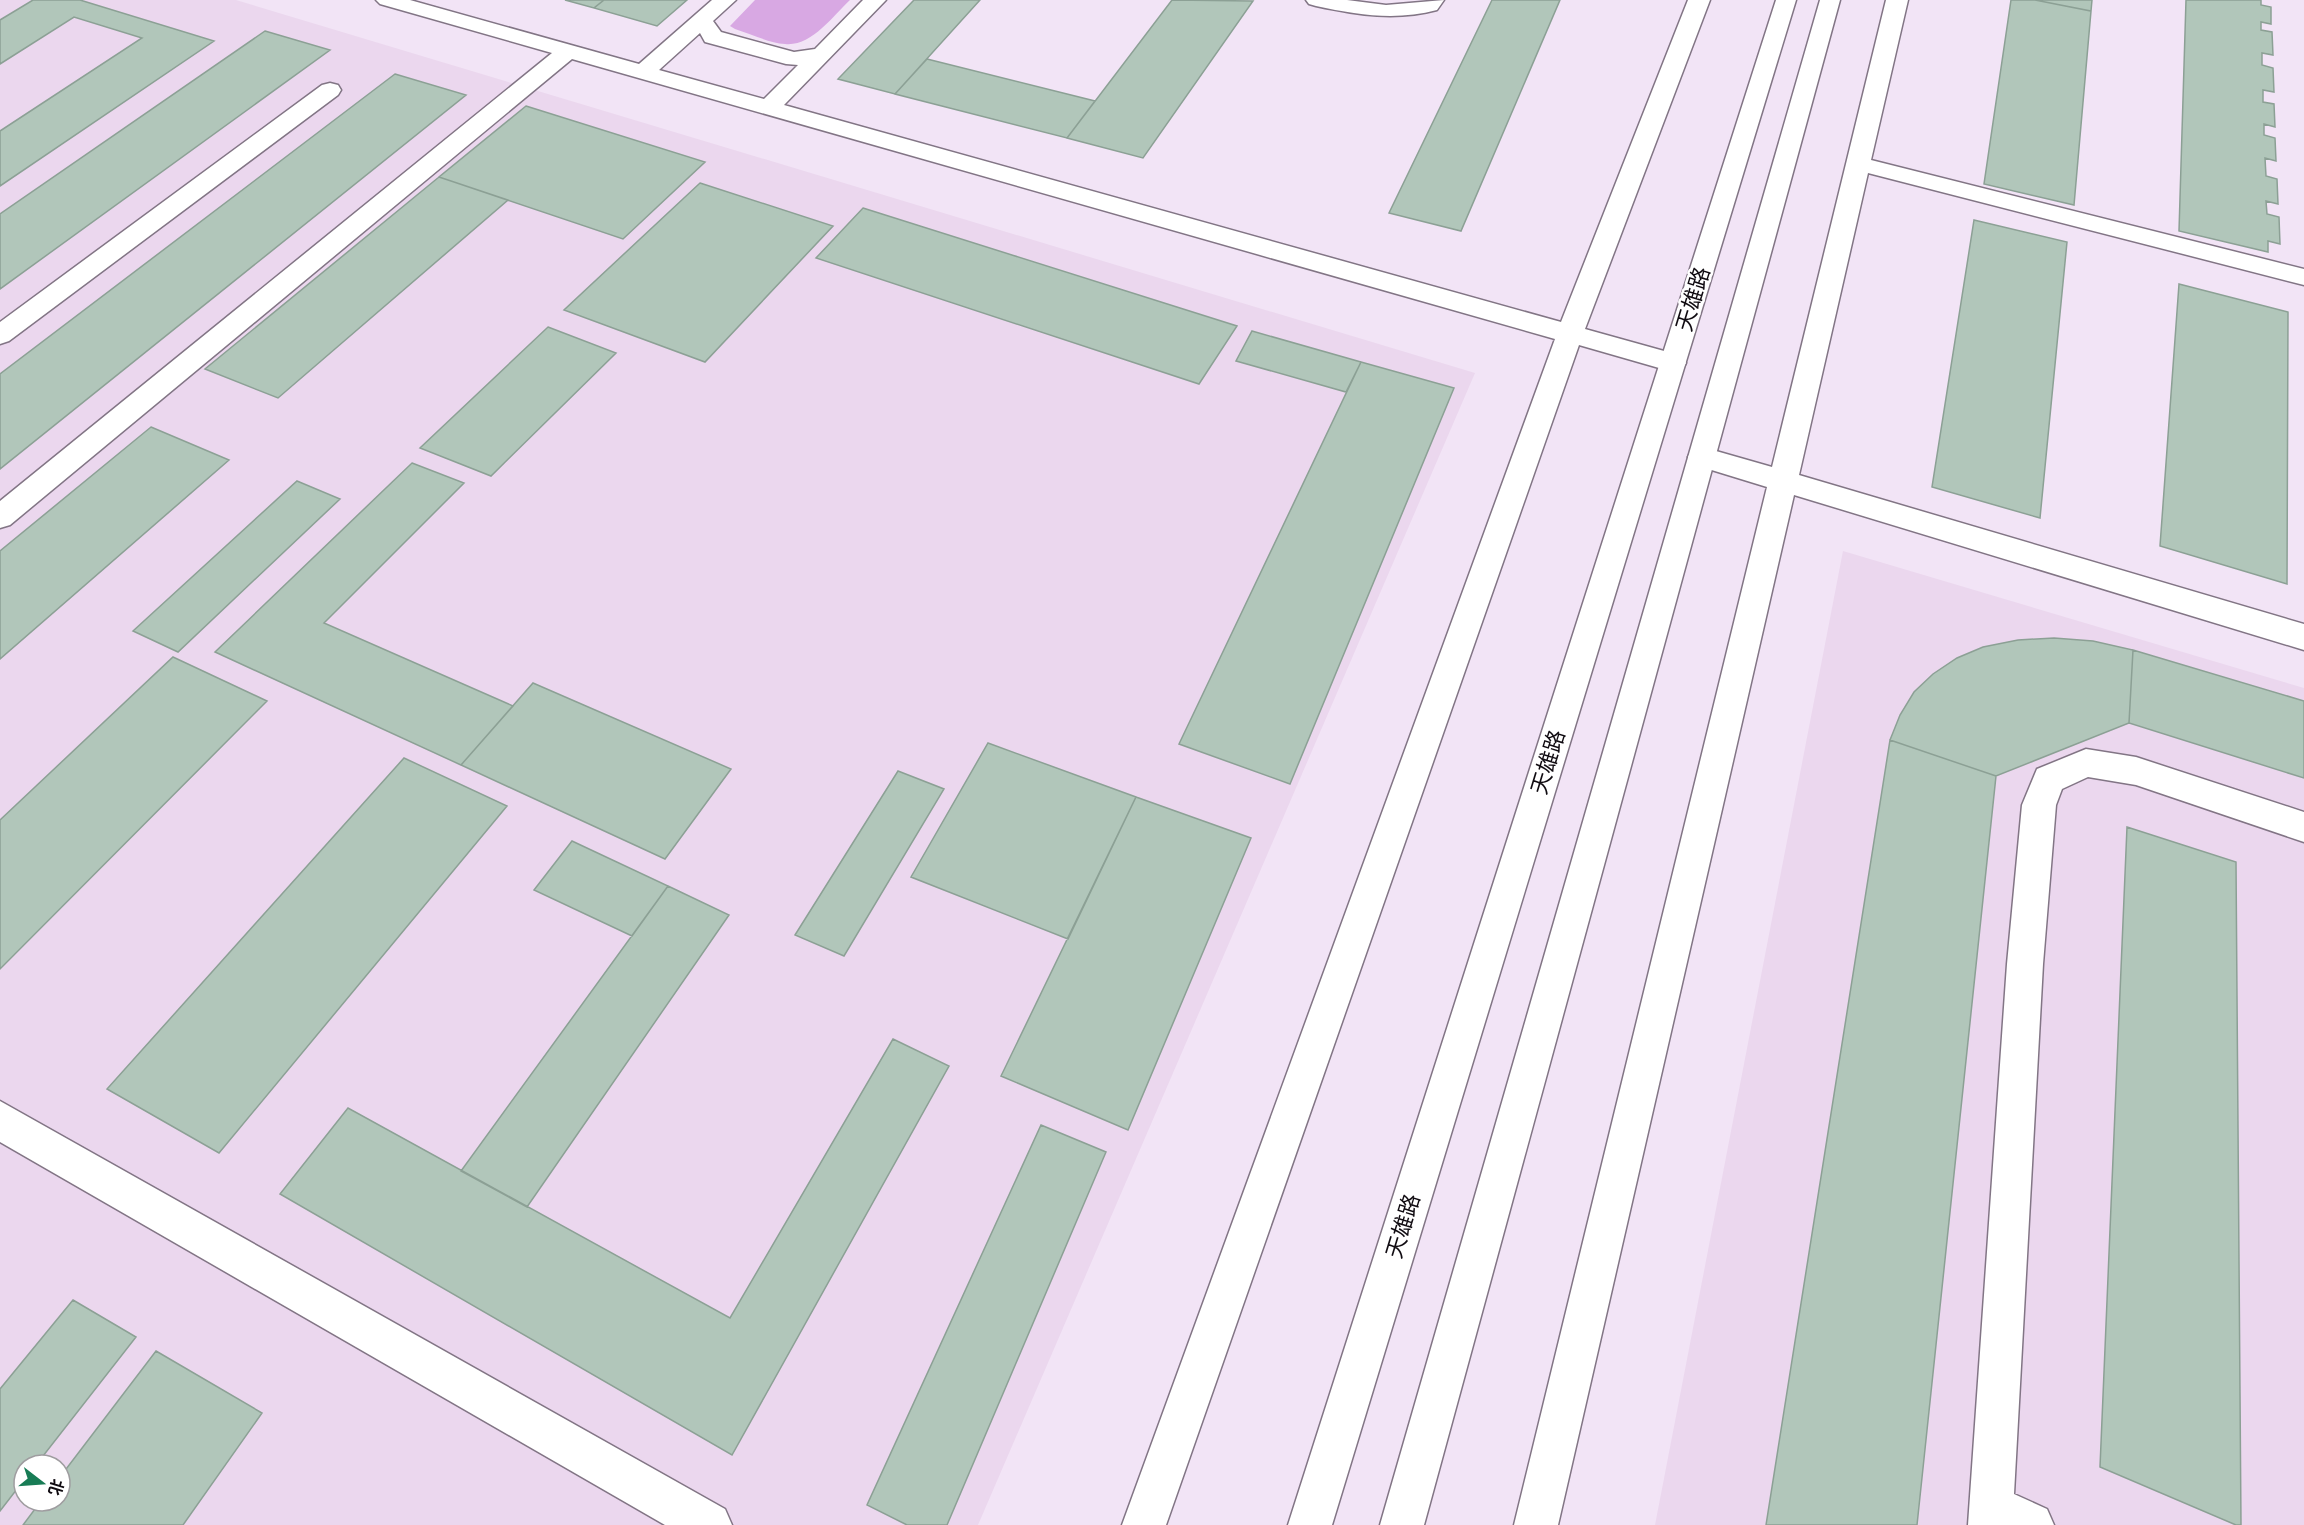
<svg xmlns="http://www.w3.org/2000/svg" width="2304" height="1525" viewBox="0 0 2304 1525" font-family="Cabin,'Noto Sans SC',sans-serif">
<style>
.built{fill:#ebd7ee;fill-rule:evenodd}
.green{fill:#d8a8e3}
.building{fill:#b1c6ba;stroke:#8ca095;stroke-width:1.5}
.lines{fill:none;stroke-linecap:round;stroke-linejoin:round}
.minor-casing{stroke:#827585;stroke-width:3}
.major-casing{stroke:#827585;stroke-width:3}
.minor{fill:#fff;fill-rule:evenodd}
.major{fill:#fff;fill-rule:evenodd}
.labels{text-anchor:middle;dominant-baseline:central;stroke-width:5;stroke-linejoin:round;paint-order:stroke}
.street-label{font-size:22px;fill:#100b11;stroke:#fff}
</style>
<rect width="100%" height="100%" fill="#f2e4f6"/>
<path class="built" d="M0,0H236L1475,373L978,1525H0ZM24,1465H60V1501H24Z
M1843,551L2304,688V1525H1655Z"/>
<path class="green" d="M755,0H850C833,16 811,47 785,44C769,43 751,34 735,29L730,26Z"/>
<path class="building" d="M33,0H80L214,41L0,186V131L142,38L74,17L0,64V20Z
M565,0H604L594,8Z
M604,0H687L657,26L594,8Z
M914,0H980L895,94L838,79Z
M1172,0L1253,1L1143,158L1067,138Z
M1492,0H1560L1461,231L1389,213Z
M2011,0H2035L2091,11L2074,205L1984,184Z
M2035,0H2092L2091,11Z
M2186,0H2261V5L2271,7V24L2261,22V30L2272,32L2273,55L2262,53V65L2273,68L2274,92L2263,90V102L2274,104L2275,127L2264,124V135L2275,138L2276,161L2265,158L2266,176L2277,179L2278,204L2266,201L2267,214L2279,217L2280,244L2268,241V252L2179,231Z
M265,31L330,50L0,289V214Z
M927,59L1095,101L1067,138L895,94Z
M395,74L466,95L0,469V374Z
M526,106L705,162L623,239L439,177Z
M439,177L508,200L278,398L205,369Z
M700,183L833,226L705,362L564,310Z
M863,208L1237,326L1199,384L816,258Z
M1974,220L2067,242L2040,518L1932,487Z
M2179,284L2288,312L2287,584L2160,546Z
M548,327L616,353L491,476L420,448Z
M1252,331L1361,362L1346,392L1236,361Z
M1361,362L1454,388L1290,784L1179,744Z
M151,427L229,460L0,659V551Z
M412,463L464,483L324,623L513,706L461,765L215,652Z
M297,481L340,499L178,652L133,631Z
M2054,638L2093,641L2133,650L2129,723L1996,776L1890,740L1900,715L1914,692L1933,674L1957,658L1983,647L2018,640Z
M2133,650L2304,701V778L2129,723Z
M173,657L267,701L0,969V820Z
M533,683L731,769L665,859L461,765Z
M1890,740L1996,776L1917,1525H1766Z
M988,743L1136,797L1068,939L911,877Z
M404,758L507,806L219,1153L107,1089Z
M898,771L944,789L844,956L795,935Z
M1136,797L1251,838L1128,1130L1001,1076Z
M2127,827L2236,862L2241,1525H2236L2100,1467Z
M572,841L668,886L632,936L534,890Z
M668,886L729,915L527,1207L461,1171Z
M893,1039L949,1066L732,1455L280,1194L348,1108L730,1318Z
M1041,1125L1106,1152L947,1525H907L867,1505Z
M73,1300L136,1337L36,1465H24V1480L0,1511V1389Z
M156,1351L262,1413L183,1525H23L41,1501H60V1477Z"/>
<g class="lines">
<defs>
<path id="minor" d="M376,0H410L639,64L712,0H736L713,21L721,32L794,52L815,49L863,0H886L784,105L1561,322L1688,0H1710L1585,329L1682,356L1686,363L1682,370L1673,372L1579,345L1166,1525H1122L1555,339L572,59L10,525L0,528V501L552,53L380,4ZM700,33L705,42L786,64L798,65L764,99L659,70Z
M1306,0H1347L1386,5L1444,0L1437,10C1396,21 1358,15 1316,6L1309,4Z
M1886,0H1908L1871,160L2304,269V285L1868,173L1799,475L2304,624V650L1794,495L1558,1525H1514L1767,487L1692,464L1688,457L1692,450L1702,447L1772,467Z
M330,83L338,85L341,90L338,95L9,341L0,344V322L322,85Z
M2086,749L2136,757L2304,812V842L2136,785L2088,777L2062,789L2056,805L2043,964L2014,1494L2047,1509L2054,1525H1968L2007,964L2022,805L2037,769Z
M0,1101L725,1509L732,1525H665L0,1142Z"/>
<path id="major" d="M1776,0H1796L1332,1525H1288Z
M1820,0H1840L1424,1525H1380Z"/>
</defs>
<use href="#minor" class="minor-casing"/>
<use href="#major" class="major-casing"/>
<use href="#minor" class="minor"/>
<use href="#major" class="major"/>
</g>
<g class="labels">
<g class="street-label">
<text transform="translate(1693 299) rotate(-73)">天雄路</text>
<text transform="translate(1548 762) rotate(-73)">天雄路</text>
<text transform="translate(1403 1226) rotate(-73)">天雄路</text>
</g>
</g>
<g transform="translate(42 1483) rotate(107)"><circle r="28" fill="#ffffff" stroke="#9f9da0" stroke-width="1.5"/>
<path d="M0-4.5L10 22L0 15L-10 22Z" fill="#187c55"/>
<text y="-9" font-size="16" font-weight="bold" text-anchor="middle" fill="#100b11">北</text>
</g>
</svg>
